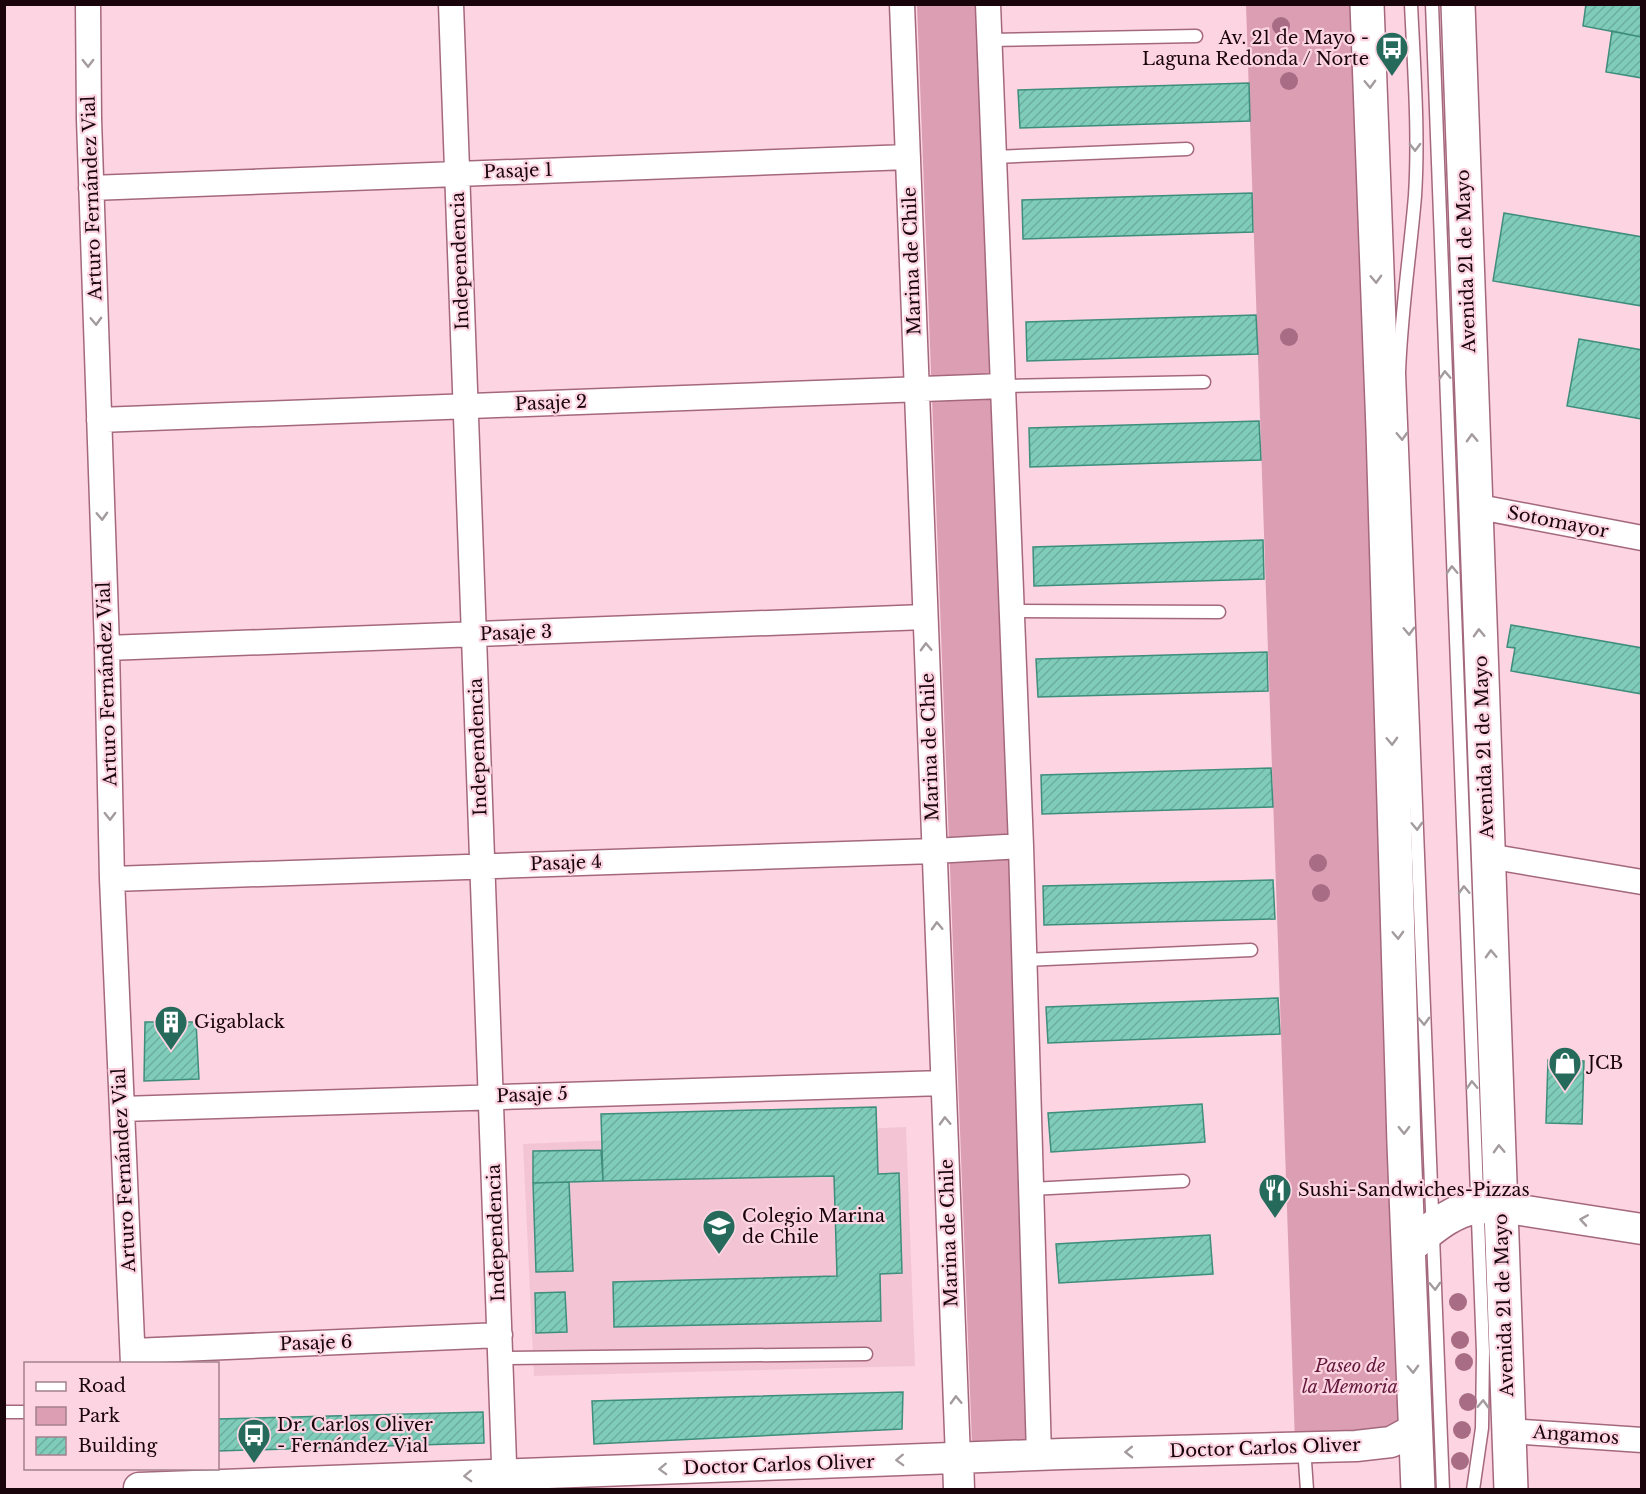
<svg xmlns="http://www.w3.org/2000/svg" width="1646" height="1494" viewBox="0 0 1646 1494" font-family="'Libre Baskerville',serif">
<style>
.built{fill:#f3c5d4}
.park{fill:#db9eb3}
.building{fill:url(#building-hatch);stroke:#3f8d7c;stroke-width:1.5}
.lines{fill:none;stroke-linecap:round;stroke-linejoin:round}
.service-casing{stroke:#a4687d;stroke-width:15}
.minor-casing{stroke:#a4687d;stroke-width:27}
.tertiary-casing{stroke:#a4687d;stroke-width:33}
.primary-casing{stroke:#a4687d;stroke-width:36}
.service{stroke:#fff;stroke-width:12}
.minor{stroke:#fff;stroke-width:24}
.tertiary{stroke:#fff;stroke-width:30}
.primary{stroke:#fff;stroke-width:33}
.tree{fill:#a86d85}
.oneway{stroke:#a39b9e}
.labels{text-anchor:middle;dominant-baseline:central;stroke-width:4.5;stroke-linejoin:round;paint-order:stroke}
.poi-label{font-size:18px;fill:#19040c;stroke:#fdd4e1;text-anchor:start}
.street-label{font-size:18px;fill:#19040c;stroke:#fdd4e1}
.park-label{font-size:18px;font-style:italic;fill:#62183a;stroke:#fdd4e1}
</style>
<defs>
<pattern id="building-hatch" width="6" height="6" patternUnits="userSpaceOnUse" patternTransform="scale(1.5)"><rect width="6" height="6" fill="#7eccb9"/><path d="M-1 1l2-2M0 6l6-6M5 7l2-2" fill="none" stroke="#6cae9e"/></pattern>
</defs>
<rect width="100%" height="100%" fill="#fdd4e1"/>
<path class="built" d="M906,1127L915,1366L534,1376L523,1144Z"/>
<path class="park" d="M917,5H978L1033,1442L972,1444Z
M1246,5H1351L1409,1404L1395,1430L1295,1443Z"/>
<path class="building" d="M1586,4H1642V37L1583,26Z
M1612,31L1642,37V78L1606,72Z
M1249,83L1250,121L1020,128L1018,90Z
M1252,193L1253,232L1023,239L1022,200Z
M1504,213L1642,237V306L1493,281Z
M1256,315L1258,354L1027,361L1026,322Z
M1579,339L1642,350V419L1567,406Z
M1259,421L1261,460L1030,467L1029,428Z
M1263,540L1264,579L1034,586L1033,547Z
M1511,625L1642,648V694L1511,671L1515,648L1507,647Z
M1267,652L1268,691L1038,697L1036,659Z
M1271,768L1273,807L1042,814L1041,775Z
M1273,880L1275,919L1044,925L1043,886Z
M1278,998L1280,1034L1048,1043L1046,1007Z
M145,1022H196L199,1079L144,1081Z
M1548,1060L1584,1061L1582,1124L1546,1123Z
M1202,1104L1205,1142L1051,1152L1048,1113Z
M876,1107L878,1174L899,1173L902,1273L880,1274L881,1321L614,1327L613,1282L837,1276L834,1176L603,1181L601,1114Z
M601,1150L603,1181L533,1183V1151Z
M569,1182L573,1271L536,1272L533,1183Z
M1210,1235L1213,1274L1059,1283L1056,1244Z
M565,1292L567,1332L536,1333L535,1293Z
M903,1392L902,1429L594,1444L592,1401Z
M483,1412L484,1443L218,1451V1419Z"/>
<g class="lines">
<defs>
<path id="service" d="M1411,4C1414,68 1419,133 1415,196C1410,255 1401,313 1399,373L1443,1490
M1432,4L1483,1352L1482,1428L1473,1490
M989,40L1196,36
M994,157L1187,149
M1003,386L1204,382
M1012,611L1219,612
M1024,960L1251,950
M1031,1189L1183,1181
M501,1358L866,1354
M4,1412H26
M1304,1447L1307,1490"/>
<path id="minor" d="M88,4L89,119L107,648L112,879L133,1364
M451,4L505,1490
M902,4L958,1458
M988,4L1021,846L1039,1455
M91,188L908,157
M99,420L1003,386
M1474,506L1642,538
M107,648L925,617
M1488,856L1642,882
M112,879L934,851L1021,846
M122,1109L943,1083
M133,1351L500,1335
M1509,1431L1642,1440"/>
<path id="tertiary" d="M1501,1207L1642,1229
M958,1458L959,1490
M139,1490V1488L1062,1454L1356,1446L1391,1442L1415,1429"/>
<path id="primary" d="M1367,4L1383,430L1404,1144L1418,1490
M1458,4L1511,1490
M1409,1247C1429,1231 1451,1210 1477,1207C1485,1206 1493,1207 1501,1207"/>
</defs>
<use href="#service" class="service-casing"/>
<use href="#minor" class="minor-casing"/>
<use href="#tertiary" class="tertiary-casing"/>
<use href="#primary" class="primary-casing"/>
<use href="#service" class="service"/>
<use href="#minor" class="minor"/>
<use href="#tertiary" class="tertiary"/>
<use href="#primary" class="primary"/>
</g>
<g class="tree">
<circle cx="1281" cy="26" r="9"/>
<circle cx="1289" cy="81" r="9"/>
<circle cx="1289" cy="337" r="9"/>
<circle cx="1318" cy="863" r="9"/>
<circle cx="1321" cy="893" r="9"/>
<circle cx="1458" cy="1302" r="9"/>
<circle cx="1460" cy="1340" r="9"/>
<circle cx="1464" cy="1362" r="9"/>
<circle cx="1468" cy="1402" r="9"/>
<circle cx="1462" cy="1430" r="9"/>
<circle cx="1460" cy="1461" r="9"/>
</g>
<defs><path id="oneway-chevron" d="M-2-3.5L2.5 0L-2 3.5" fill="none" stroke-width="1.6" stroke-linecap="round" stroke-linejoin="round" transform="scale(1.5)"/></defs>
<g class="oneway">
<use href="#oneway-chevron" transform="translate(88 63) rotate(89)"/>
<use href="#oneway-chevron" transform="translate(1370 84) rotate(88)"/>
<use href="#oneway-chevron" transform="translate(1415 147) rotate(89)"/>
<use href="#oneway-chevron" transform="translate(1376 279) rotate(88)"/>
<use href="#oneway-chevron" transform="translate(96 321) rotate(88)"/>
<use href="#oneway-chevron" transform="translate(1445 375) rotate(-92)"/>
<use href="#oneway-chevron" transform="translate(1402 436) rotate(88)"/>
<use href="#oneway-chevron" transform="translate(1472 438) rotate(-92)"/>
<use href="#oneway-chevron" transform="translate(102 516) rotate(88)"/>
<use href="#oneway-chevron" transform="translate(1452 570) rotate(-92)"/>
<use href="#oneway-chevron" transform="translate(1409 631) rotate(88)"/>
<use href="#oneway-chevron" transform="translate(1479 633) rotate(-92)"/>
<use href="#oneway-chevron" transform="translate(926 647) rotate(-92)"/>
<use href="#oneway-chevron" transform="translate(1392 741) rotate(88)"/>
<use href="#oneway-chevron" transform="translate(110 816) rotate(89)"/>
<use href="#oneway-chevron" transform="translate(1417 826) rotate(88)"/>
<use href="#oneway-chevron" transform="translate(1464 890) rotate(-92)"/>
<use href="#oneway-chevron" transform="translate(937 926) rotate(-92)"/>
<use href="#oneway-chevron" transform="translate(1398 935) rotate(88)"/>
<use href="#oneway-chevron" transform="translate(1491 954) rotate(-92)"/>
<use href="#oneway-chevron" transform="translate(1424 1021) rotate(88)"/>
<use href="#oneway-chevron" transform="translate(1472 1085) rotate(-92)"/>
<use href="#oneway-chevron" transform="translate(945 1121) rotate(-92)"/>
<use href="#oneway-chevron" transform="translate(1404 1130) rotate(89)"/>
<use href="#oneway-chevron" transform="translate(1499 1149) rotate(-92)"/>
<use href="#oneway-chevron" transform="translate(1584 1220) rotate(-171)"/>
<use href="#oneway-chevron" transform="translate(1435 1286) rotate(88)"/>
<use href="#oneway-chevron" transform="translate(1413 1369) rotate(88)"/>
<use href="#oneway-chevron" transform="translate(956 1400) rotate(-92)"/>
<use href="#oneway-chevron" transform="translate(1483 1404) rotate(-88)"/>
<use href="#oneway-chevron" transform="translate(1129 1452) rotate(179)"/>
<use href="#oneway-chevron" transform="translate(900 1460) rotate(178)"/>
<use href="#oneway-chevron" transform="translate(663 1469) rotate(178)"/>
<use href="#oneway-chevron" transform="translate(468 1476) rotate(178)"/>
</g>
<defs>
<symbol id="bus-pin" viewBox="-11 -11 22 30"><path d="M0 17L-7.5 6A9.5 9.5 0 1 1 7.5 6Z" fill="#266a5c" stroke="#fdd4e1"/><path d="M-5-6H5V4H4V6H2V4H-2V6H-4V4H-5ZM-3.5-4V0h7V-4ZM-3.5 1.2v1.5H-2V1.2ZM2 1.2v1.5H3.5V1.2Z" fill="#fff"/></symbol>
<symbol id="building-pin" viewBox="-11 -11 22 30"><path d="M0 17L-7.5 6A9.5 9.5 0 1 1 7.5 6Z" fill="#266a5c" stroke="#fdd4e1"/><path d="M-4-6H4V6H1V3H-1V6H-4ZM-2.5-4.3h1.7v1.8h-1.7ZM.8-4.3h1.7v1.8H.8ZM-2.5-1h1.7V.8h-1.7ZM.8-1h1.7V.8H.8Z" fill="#fff"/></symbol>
<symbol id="shop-pin" viewBox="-11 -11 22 30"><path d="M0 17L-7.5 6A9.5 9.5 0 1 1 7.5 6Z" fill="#266a5c" stroke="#fdd4e1"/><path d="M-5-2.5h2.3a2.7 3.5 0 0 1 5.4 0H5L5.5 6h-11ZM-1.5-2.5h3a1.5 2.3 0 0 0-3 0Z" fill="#fff"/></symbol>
<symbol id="restaurant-pin" viewBox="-11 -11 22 30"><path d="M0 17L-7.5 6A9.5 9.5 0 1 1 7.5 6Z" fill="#266a5c" stroke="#fdd4e1"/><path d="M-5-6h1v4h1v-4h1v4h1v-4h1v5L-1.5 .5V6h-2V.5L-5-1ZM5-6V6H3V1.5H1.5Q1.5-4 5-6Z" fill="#fff"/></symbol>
<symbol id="school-pin" viewBox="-11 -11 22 30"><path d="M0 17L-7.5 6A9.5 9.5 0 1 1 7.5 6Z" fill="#266a5c" stroke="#fdd4e1"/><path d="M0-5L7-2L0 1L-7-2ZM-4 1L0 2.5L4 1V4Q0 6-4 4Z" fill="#fff"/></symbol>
</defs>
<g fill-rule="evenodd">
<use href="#bus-pin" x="1373" y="29" width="38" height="52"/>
<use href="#building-pin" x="152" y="1003" width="38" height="52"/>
<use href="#shop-pin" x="1546" y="1044" width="38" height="52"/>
<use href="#restaurant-pin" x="1256" y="1171" width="38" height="52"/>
<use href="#school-pin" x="700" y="1207" width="38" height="52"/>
<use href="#bus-pin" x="235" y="1416" width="38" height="52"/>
</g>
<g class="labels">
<g class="poi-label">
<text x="1369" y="38" text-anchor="end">Av. 21 de Mayo -<tspan x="1369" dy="21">Laguna Redonda / Norte</tspan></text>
<text x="194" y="1022">Gigablack</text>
<text x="1588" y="1063">JCB</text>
<text x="1298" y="1190">Sushi-Sandwiches-Pizzas</text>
<text x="742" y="1216">Colegio Marina<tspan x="742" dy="21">de Chile</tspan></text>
<text x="277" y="1425">Dr. Carlos Oliver<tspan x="277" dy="21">- Fernández Vial</tspan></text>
</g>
<g class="street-label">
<text transform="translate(518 171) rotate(-2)">Pasaje 1</text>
<text transform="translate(92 198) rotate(-92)">Arturo Fernández Vial</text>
<text transform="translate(460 261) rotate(-92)">Independencia</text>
<text transform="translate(912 261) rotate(-92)">Marina de Chile</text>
<text transform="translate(1466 261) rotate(-92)">Avenida 21 de Mayo</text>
<text transform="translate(551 403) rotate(-2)">Pasaje 2</text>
<text transform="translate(1558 522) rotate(11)">Sotomayor</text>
<text transform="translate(516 633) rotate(-2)">Pasaje 3</text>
<text transform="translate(107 684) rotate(-92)">Arturo Fernández Vial</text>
<text transform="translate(478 747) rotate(-92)">Independencia</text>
<text transform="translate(930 747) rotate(-92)">Marina de Chile</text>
<text transform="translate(1484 747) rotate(-92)">Avenida 21 de Mayo</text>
<text transform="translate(566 863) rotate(-2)">Pasaje 4</text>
<text transform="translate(532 1095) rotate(-2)">Pasaje 5</text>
<text transform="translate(124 1170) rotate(-93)">Arturo Fernández Vial</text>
<text transform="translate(496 1233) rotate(-92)">Independencia</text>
<text transform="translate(949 1233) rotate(-92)">Marina de Chile</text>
<text transform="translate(1504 1305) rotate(-92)">Avenida 21 de Mayo</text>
<text transform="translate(316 1343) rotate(-2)">Pasaje 6</text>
<text transform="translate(1576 1435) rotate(4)">Angamos</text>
<text transform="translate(1265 1448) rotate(-2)">Doctor Carlos Oliver</text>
<text transform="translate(779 1465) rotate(-2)">Doctor Carlos Oliver</text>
</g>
<g class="park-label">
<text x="1350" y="1366">Paseo de<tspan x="1350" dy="21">la Memoria</tspan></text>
</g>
</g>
<rect width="1646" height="1494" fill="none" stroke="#19040c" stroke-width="12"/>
<rect x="24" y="1362" width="195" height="108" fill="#fdd4e1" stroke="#a2818c" stroke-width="1.5"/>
<rect x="36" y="1382" width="30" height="9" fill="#ffffff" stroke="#a2818c" stroke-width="1.5"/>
<text x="78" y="1392" font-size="18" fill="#19040c">Road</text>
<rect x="36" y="1407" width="30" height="18" fill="#db9eb3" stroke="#a2818c" stroke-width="1.5"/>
<text x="78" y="1422" font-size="18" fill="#19040c">Park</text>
<rect x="36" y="1437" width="30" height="18" fill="url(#building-hatch)" stroke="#a2818c" stroke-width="1.5"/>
<text x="78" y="1452" font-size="18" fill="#19040c">Building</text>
</svg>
